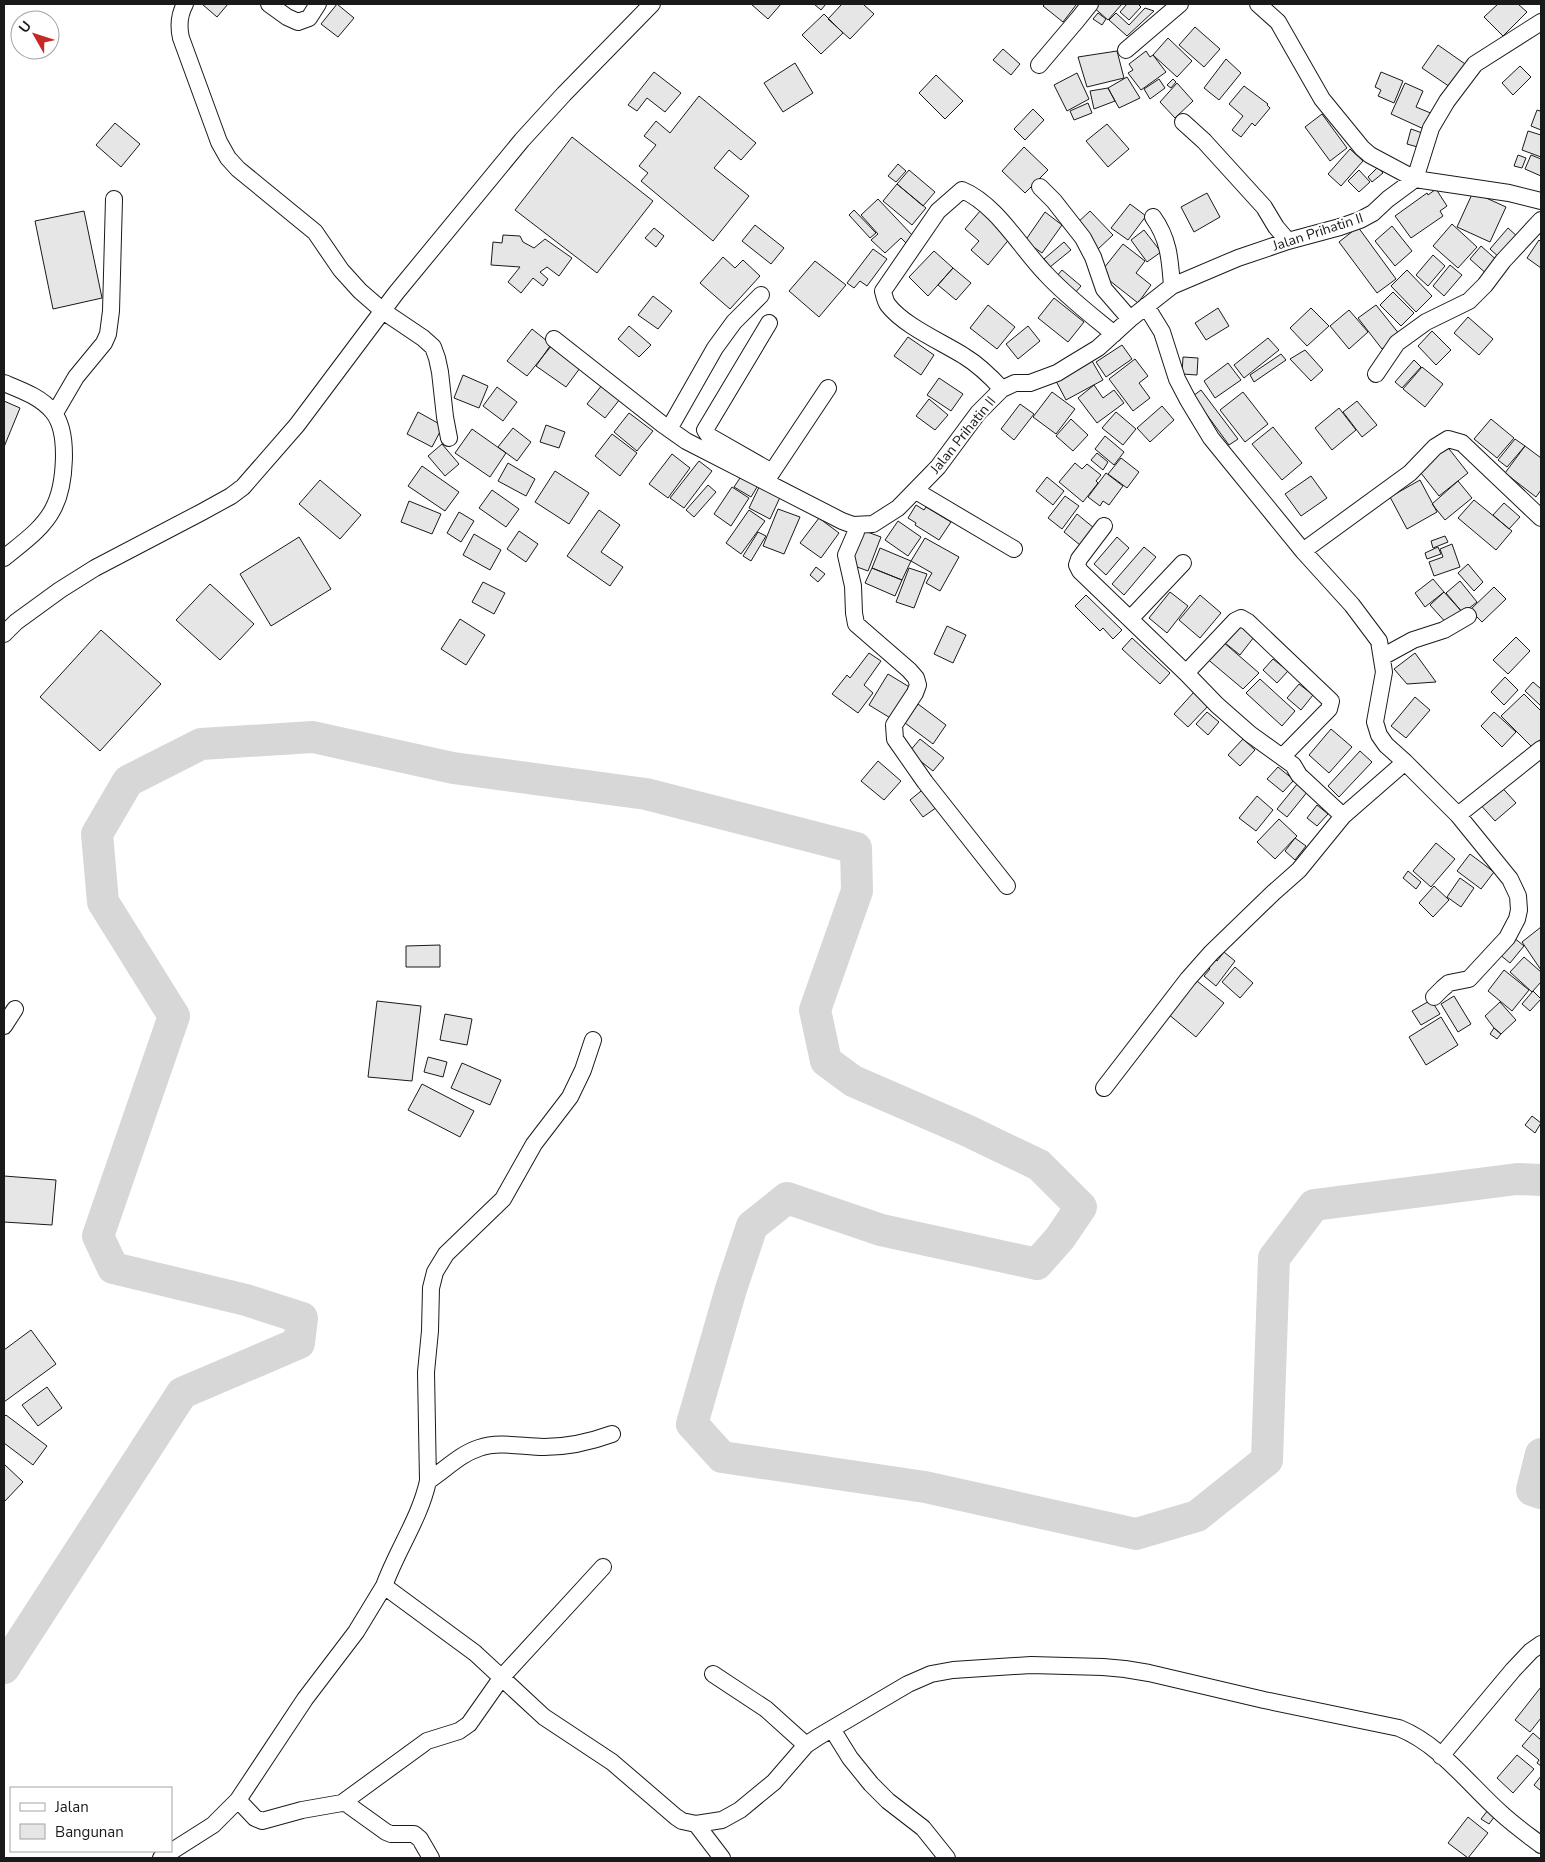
<svg xmlns="http://www.w3.org/2000/svg" width="1545" height="1862" viewBox="0 0 1545 1862" font-family="'Nunito Sans',sans-serif">
<style>
.lines{fill:none;stroke-linecap:round;stroke-linejoin:round}
.river{stroke:#d7d7d7;stroke-width:32}
.building{fill:#e6e6e6;stroke:#1a1a1a}
.minor-casing{stroke:#1a1a1a;stroke-width:18}
.minor{stroke:#fff;stroke-width:16}
.labels{text-anchor:middle;dominant-baseline:central;stroke-width:4;stroke-linejoin:round;paint-order:stroke}
.street-label{font-size:14px;fill:#1a1a1a;stroke:#fff}
</style>
<rect width="100%" height="100%" fill="#fff"/>
<g class="lines">
<path class="river" d="M1541,1454L1532,1490L1541,1493
M4,1668L182,1393L299,1343L302,1318L246,1300L113,1268L98,1236L174,1016L103,902L97,834L128,781L201,744L313,737L453,768L646,794L856,848L857,891L815,1010L826,1061L853,1081L966,1130L1039,1165L1081,1207L1060,1238L1037,1264L881,1230L787,1198L752,1226L731,1289L692,1424L722,1457L925,1487L1136,1534L1197,1516L1267,1460L1274,1258L1314,1205L1517,1179L1541,1180"/>
</g>
<path class="building" d="M202,4H228L217,17Z
M337,4L354,18L338,37L321,24Z
M751,4H781L768,19Z
M814,4H826L821,10Z
M842,4H863L874,14L850,39L828,19Z
M1045,4H1075L1076,5L1063,22L1043,6Z
M1094,4H1122L1108,20L1092,6Z
M1127,4H1138L1141,7L1129,20L1120,12Z
M1498,4H1518L1527,12L1503,36L1484,17Z
M1145,8L1154,11L1127,36L1109,20L1116,13L1129,25Z
M1098,13L1106,19L1102,25L1093,19Z
M824,14L843,33L821,54L802,35Z
M1195,27L1220,49L1204,67L1179,45Z
M1168,38L1192,61L1177,77L1153,55Z
M1438,45L1468,66L1453,89L1422,68Z
M1003,49L1020,64L1011,75L993,60Z
M1117,51L1124,78L1087,87L1078,57Z
M1146,51L1150,57L1153,55L1166,72L1141,90L1128,73L1133,70L1129,64Z
M1226,59L1241,73L1219,100L1204,88Z
M795,63L813,93L783,112L764,83Z
M1520,66L1531,77L1513,95L1502,83Z
M654,72L681,93L665,112L647,98L637,111L628,105Z
M1381,72L1403,81L1394,103L1378,96L1381,90L1375,87Z
M1077,73L1089,99L1067,111L1054,85Z
M936,75L963,101L945,119L919,93Z
M1127,77L1140,98L1119,108L1108,88Z
M1159,79L1165,88L1150,99L1144,89Z
M1173,79L1176,82L1171,88L1167,85Z
M1177,83L1193,101L1175,118L1160,102Z
M1405,83L1423,91L1416,107L1433,114L1426,130L1391,114Z
M1244,86L1268,104L1267,105L1270,108L1255,126L1252,123L1241,137L1232,130L1243,116L1229,104Z
M1108,88L1115,101L1094,109L1090,91Z
M699,96L756,143L741,160L729,150L714,168L749,196L713,241L641,181L648,173L639,166L656,145L644,136L656,121L670,133Z
M1088,103L1092,113L1074,120L1070,111Z
M1541,108V130L1531,126L1537,110L1540,111Z
M1033,109L1044,120L1025,140L1014,129Z
M1322,114L1347,148L1330,161L1305,127Z
M115,123L140,144L121,167L96,145Z
M1107,124L1129,149L1108,167L1086,141Z
M1411,129L1425,134L1421,148L1407,144Z
M1528,131L1541,135V157L1522,150Z
M572,137L653,201L597,273L515,210Z
M1024,147L1048,170L1025,193L1002,171Z
M1350,149L1363,161L1341,186L1328,174Z
M1518,155L1526,158L1522,168L1514,166Z
M1531,155L1541,159V176L1525,169Z
M898,164L906,171L896,182L888,176Z
M1378,167L1383,173L1372,182L1368,177Z
M909,170L935,192L923,206L897,184Z
M1359,170L1370,182L1359,192L1348,181Z
M897,184L926,208L912,225L883,201Z
M1436,189L1447,206L1440,211L1443,216L1411,238L1395,216L1427,193L1428,195Z
M1473,192L1506,207L1490,242L1457,227Z
M1207,193L1220,217L1194,232L1181,207Z
M878,199L913,236L906,243L901,238L885,253L871,240L878,234L861,215Z
M1130,204L1146,216L1128,240L1111,228Z
M854,210L876,233L870,238L849,215Z
M84,211L102,298L53,309L35,221Z
M980,211L1011,237L988,265L971,250L979,241L965,229Z
M1090,211L1113,235L1098,249L1075,225Z
M1045,212L1062,225L1042,253L1025,241Z
M1452,224L1477,247L1458,268L1433,246Z
M755,225L784,248L771,264L742,241Z
M1392,226L1412,251L1395,266L1375,241Z
M1358,227L1396,279L1377,293L1339,242Z
M654,228L664,236L656,247L645,238Z
M1508,228L1519,238L1501,259L1490,249Z
M1144,230L1161,252L1147,262L1131,240Z
M503,235L520,236L523,242L534,248L545,239L572,258L559,276L547,267L540,272L548,279L543,286L533,278L521,293L508,282L520,267L491,265L493,242L502,243Z
M1539,240L1541,242V268L1527,258Z
M1064,242L1071,250L1050,267L1044,259Z
M1123,244L1145,261L1136,273L1151,285L1138,303L1100,273Z
M1481,246L1500,263L1489,276L1470,259Z
M873,249L887,259L867,286L860,281L854,288L847,283Z
M934,251L953,268L928,296L909,277Z
M1433,255L1445,266L1428,286L1416,275Z
M723,257L735,268L743,260L760,276L730,309L700,283Z
M815,261L846,285L819,317L789,291Z
M1450,265L1462,275L1444,296L1433,286Z
M953,268L971,283L956,300L938,285Z
M1062,270L1081,286L1075,293L1056,277Z
M1407,270L1432,296L1416,312L1391,286Z
M1393,292L1414,313L1401,326L1380,305Z
M653,296L672,311L658,329L638,315Z
M1054,298L1084,322L1068,342L1038,318Z
M988,305L1015,327L997,349L970,328Z
M1376,305L1400,335L1382,349L1358,318Z
M1218,308L1229,326L1206,340L1195,323Z
M1311,308L1329,326L1307,346L1290,328Z
M1349,310L1368,332L1349,349L1330,326Z
M1468,317L1493,339L1479,355L1454,333Z
M629,326L651,345L639,357L618,339Z
M1028,326L1040,341L1018,359L1006,344Z
M532,329L552,345L527,376L507,361Z
M1432,331L1451,350L1436,365L1418,346Z
M908,337L934,355L921,375L894,356Z
M1268,338L1279,350L1244,378L1234,365Z
M1122,345L1132,359L1106,377L1096,362Z
M550,346L580,368L566,387L536,366Z
M1305,350L1323,370L1311,381L1290,359Z
M1281,354L1286,360L1254,382L1250,375Z
M1183,357L1198,358L1197,375L1182,374Z
M1135,359L1148,376L1139,383L1150,398L1133,411L1109,379Z
M1414,360L1421,367L1402,388L1395,382Z
M1092,361L1103,380L1066,400L1056,381Z
M1228,363L1241,380L1215,398L1204,381Z
M1422,367L1443,384L1425,407L1403,389Z
M463,375L488,386L479,408L454,398Z
M939,378L963,394L951,411L927,395Z
M602,385L620,399L605,418L587,404Z
M1094,385L1103,398L1114,390L1124,403L1097,423L1078,398Z
M497,387L517,402L503,421L483,406Z
M1201,390L1238,439L1229,445L1193,396Z
M1052,392L1075,409L1056,434L1033,417Z
M1243,392L1268,424L1245,442L1220,410Z
M929,399L948,415L935,430L916,416Z
M4,401L20,408L4,447Z
M1357,401L1377,425L1362,437L1343,412Z
M1020,404L1034,414L1014,440L1001,429Z
M1162,406L1174,420L1150,442L1137,428Z
M1339,408L1356,430L1332,450L1315,428Z
M418,412L443,426L432,447L407,434Z
M1116,412L1136,429L1123,445L1102,428Z
M629,413L653,431L637,451L614,432Z
M1071,419L1088,435L1073,451L1056,436Z
M1491,419L1514,438L1497,458L1474,439Z
M546,425L565,432L559,448L540,442Z
M1273,427L1302,463L1282,480L1252,444Z
M513,428L531,442L517,461L498,447Z
M472,429L506,453L490,477L455,453Z
M612,434L637,453L620,476L595,456Z
M1105,436L1124,452L1114,465L1095,449Z
M1515,439L1525,446L1507,467L1498,460Z
M442,444L459,464L445,476L428,456Z
M1446,445L1468,473L1439,496L1417,468Z
M1525,446L1541,458V490L1536,497L1505,473Z
M1097,453L1108,462L1103,470L1091,460Z
M672,454L690,468L668,498L649,484Z
M1121,458L1139,472L1127,488L1108,474Z
M699,461L712,471L684,508L670,498Z
M508,463L535,479L526,496L498,481Z
M1075,463L1082,469L1087,464L1101,475L1096,481L1098,483L1083,502L1059,482Z
M422,466L459,492L445,511L408,486Z
M555,471L589,493L569,524L535,502Z
M744,472L760,482L751,497L734,487Z
M1106,473L1123,486L1109,505L1103,501L1100,506L1088,497Z
M1311,476L1327,498L1301,516L1285,494Z
M1047,477L1064,491L1053,505L1036,491Z
M320,480L361,515L340,539L299,504Z
M1420,480L1437,512L1407,529L1390,497Z
M1458,481L1472,498L1445,520L1432,504Z
M761,483L782,493L770,519L749,508Z
M708,485L716,492L694,517L686,510Z
M732,487L749,498L731,526L714,514Z
M492,490L519,509L506,527L479,508Z
M1065,496L1079,506L1062,529L1048,518Z
M1474,500L1512,531L1496,550L1458,518Z
M409,501L441,514L432,534L401,522Z
M1504,503L1520,517L1509,529L1493,515Z
M916,505L924,510L926,507L951,522L939,540L915,525L916,523L908,518Z
M778,509L800,517L784,554L763,546Z
M599,510L620,525L601,552L623,567L610,586L567,556Z
M749,510L765,521L741,554L726,543Z
M459,512L474,521L461,542L447,533Z
M1077,514L1094,528L1080,545L1064,532Z
M819,518L839,533L821,558L800,543Z
M898,521L921,537L908,556L885,540Z
M862,530L881,537L868,571L849,564Z
M519,531L538,544L526,562L507,549Z
M758,532L766,536L751,561L743,556Z
M474,534L501,550L490,570L463,555Z
M1445,536L1448,542L1433,548L1431,541Z
M299,537L331,589L271,626L240,574Z
M1117,537L1129,548L1106,575L1094,564Z
M925,538L959,557L940,591L926,583L932,573L911,561Z
M1452,544L1460,567L1434,576L1429,562L1443,557L1440,549Z
M1144,547L1156,557L1124,595L1112,584Z
M1438,547L1441,554L1427,559L1425,553Z
M880,548L911,561L902,580L872,568Z
M1468,564L1483,582L1474,591L1458,573Z
M816,567L825,574L818,582L810,575Z
M872,568L902,580L895,596L865,583Z
M909,568L927,574L914,608L896,602Z
M1433,579L1444,592L1425,607L1415,593Z
M1460,581L1477,602L1463,613L1446,593Z
M483,582L505,593L494,614L472,602Z
M210,584L254,624L220,660L176,620Z
M1494,587L1506,599L1482,622L1470,610Z
M1170,592L1188,606L1167,633L1149,618Z
M1444,592L1463,613L1449,626L1430,605Z
M1086,595L1122,630L1113,639L1103,628L1100,631L1075,606Z
M1200,595L1221,613L1200,638L1179,620Z
M460,619L485,635L466,665L441,649Z
M1240,625L1254,637L1240,655L1225,643Z
M947,626L966,635L953,663L934,654Z
M101,630L161,684L100,751L40,697Z
M1516,637L1530,651L1508,674L1493,660Z
M1132,638L1170,673L1160,684L1122,649Z
M1222,641L1259,673L1243,689L1205,657Z
M869,653L881,661L864,685L873,693L858,713L832,694L847,675L850,678Z
M1415,653L1436,682L1407,684L1394,669Z
M1273,659L1288,671L1277,683L1263,670Z
M888,674L911,688L892,719L869,705Z
M1505,677L1518,690L1504,705L1491,692Z
M1260,679L1295,711L1282,726L1246,693Z
M1533,682L1541,689V706L1525,691Z
M1299,684L1313,695L1301,710L1287,698Z
M1194,692L1209,705L1188,727L1174,714Z
M1524,694L1541,711V739L1532,747L1501,716Z
M1415,697L1430,710L1406,738L1391,726Z
M918,704L946,725L933,744L905,723Z
M1207,712L1219,722L1208,735L1196,724Z
M1494,712L1516,732L1502,747L1481,726Z
M1331,729L1352,747L1329,773L1309,755Z
M920,739L944,758L933,771L909,752Z
M1243,739L1255,750L1240,766L1228,755Z
M1360,751L1372,762L1339,797L1328,786Z
M878,761L901,781L884,800L861,781Z
M1278,767L1294,780L1283,792L1267,779Z
M1298,783L1308,791L1287,817L1277,809Z
M1498,783L1516,803L1495,821L1478,802Z
M926,787L940,805L923,817L910,800Z
M1257,796L1273,810L1256,831L1239,818Z
M1317,805L1328,814L1317,826L1307,818Z
M1279,819L1297,836L1275,859L1257,842Z
M1295,838L1306,846L1295,860L1285,851Z
M1436,843L1455,859L1431,887L1413,871Z
M1470,854L1494,872L1481,889L1457,871Z
M1408,871L1421,882L1416,889L1403,878Z
M1460,878L1474,888L1461,907L1447,897Z
M1434,886L1449,900L1433,917L1419,903Z
M1541,927V970L1522,942Z
M1513,937L1524,946L1510,963L1499,954Z
M440,945V967H406V946Z
M1224,952L1235,961L1216,986L1204,976L1210,969L1205,965L1212,957L1217,961Z
M1524,957L1541,972V982L1532,992L1510,972Z
M1235,967L1253,983L1240,998L1222,982Z
M1504,970L1529,990L1512,1011L1488,991Z
M1197,981L1224,1003L1196,1037L1168,1014Z
M1533,991L1541,999L1530,1011L1522,1004Z
M1454,996L1471,1024L1458,1032L1441,1004Z
M1431,1000L1440,1014L1421,1025L1412,1011Z
M377,1001L421,1006L412,1081L368,1077Z
M1500,1002L1516,1020L1501,1034L1494,1028L1485,1016Z
M445,1014L472,1019L467,1045L440,1040Z
M1441,1017L1458,1045L1426,1065L1409,1037Z
M1494,1028L1501,1034L1497,1039L1490,1034Z
M428,1057L447,1062L443,1077L424,1072Z
M462,1063L501,1080L490,1105L451,1088Z
M422,1084L474,1111L460,1137L408,1110Z
M1532,1116L1541,1123L1535,1133L1525,1125Z
M4,1176L56,1180L52,1225L4,1222Z
M31,1330L56,1364L4,1402V1350Z
M47,1387L62,1408L38,1426L22,1405Z
M6,1415L47,1446L33,1465L4,1443V1417Z
M4,1464L23,1482L4,1502Z
M1541,1687V1718L1530,1732L1515,1720Z
M1533,1733L1541,1740V1766L1537,1763L1539,1760L1522,1746Z
M1517,1755L1534,1769L1513,1793L1497,1778Z
M1541,1776V1791L1534,1785Z
M1488,1810L1495,1816L1489,1824L1481,1819Z
M1468,1817L1488,1833L1468,1858L1448,1843Z"/>
<g class="lines">
<defs>
<path id="minor" d="M185,4C179,15 178,25 181,38L219,142L228,158L238,169L315,232L341,270L360,291L383,311L423,338L433,347L437,358L440,372L445,417L449,438
M269,4L287,17L298,22L309,18L318,4
M1258,4L1278,22L1322,99L1362,148L1370,155L1415,179L1509,193L1541,201
M1126,50L1180,4
M1039,65L1078,19L1090,4
M1183,122L1204,141L1264,207L1276,227L1288,241
M1040,187L1054,201L1083,238L1093,257L1104,289L1130,319
M1153,217C1169,239 1170,260 1172,286
M1146,306L1162,332L1177,379L1188,400L1211,438L1303,551L1352,605L1379,641L1384,672L1375,722L1379,735L1386,745L1405,762L1458,815L1510,879L1518,896L1519,910L1517,919L1507,938L1469,979L1449,983L1443,988L1434,997
M554,339L662,424L686,441L842,521L853,525L873,524L898,508L938,467L978,413L1002,389L1015,383H1030L1057,373L1070,365L1098,348L1130,319L1172,286L1238,258L1288,241L1340,227L1360,220L1373,213L1388,199L1415,179L1431,128L1447,101L1475,64L1541,22
M1376,374L1397,343L1426,322L1469,301L1485,285L1503,261L1541,220
M4,383C21,390 41,397 53,412C70,433 65,487 53,509C43,529 21,544 4,558
M1002,389C991,377 979,365 964,356C942,342 904,326 888,305C885,301 884,295 883,291L938,211L962,190C996,204 1020,247 1045,273C1066,296 1091,315 1114,334
M55,413L76,377L104,343L108,334L111,311L114,199
M669,429L715,348L734,322L761,295
M772,472L828,388
M766,482L772,472L709,436L705,430L769,323
M916,491L1014,549
M853,525L856,532L846,555L853,586L854,613L856,624L909,670L916,678L918,685L915,693L894,725L895,739L925,782L1007,886
M1104,526L1079,559L1077,565L1080,571L1186,673L1217,705L1250,734L1293,765L1299,775L1343,816
M1303,551L1410,473L1435,447L1448,439L1462,443L1541,518
M1130,619L1183,563
M4,634L16,622L60,590L95,568L202,512L231,496L243,487L297,425L396,293L522,140L564,94L652,4
M1382,657L1413,640L1444,630L1468,616
M1186,673L1235,621L1241,618L1248,622L1331,701L1329,709L1282,757
M1458,815L1541,749
M4,1026L15,1009
M1104,1088L1188,979L1211,953L1273,893L1299,870L1343,816L1405,762
M428,1481C445,1470 460,1454 479,1448C500,1441 523,1447 544,1447C568,1447 590,1442 612,1434
M384,1586C397,1550 420,1518 428,1481L426,1372L430,1331L431,1288L435,1272L446,1254L503,1199L534,1144L570,1097L583,1070L593,1040
M713,1674L766,1709L806,1745
M832,1729L850,1758L871,1784L888,1801L923,1828L947,1858
M1441,1756L1513,1670L1531,1651L1541,1644
M238,1800L255,1818L262,1821L302,1810L342,1803L347,1804L386,1832L391,1834H414L420,1839L431,1858
M342,1803L427,1741L459,1731L469,1724L502,1677L603,1567
M696,1824L722,1858
M161,1858L213,1825L238,1800L305,1699L356,1632L384,1586L475,1653L544,1717L612,1762L676,1817L682,1821L696,1824L722,1820L740,1810L774,1782L806,1745L818,1737L908,1684L931,1674L953,1670L1031,1665L1103,1667L1125,1669L1149,1673L1264,1700L1399,1728C1441,1745 1469,1785 1502,1814C1514,1825 1528,1835 1541,1845"/>
</defs>
<use href="#minor" class="minor-casing"/>
<use href="#minor" class="minor"/>
</g>
<g class="labels">
<g class="street-label">
<text transform="translate(1318 232) rotate(-18)">Jalan Prihatin II</text>
<text transform="translate(963 435) rotate(-51)">Jalan Prihatin II</text>
</g>
</g>
<rect width="1545" height="1862" fill="none" stroke="#1a1a1a" stroke-width="10"/>
<rect x="10" y="1787" width="162" height="65" fill="#ffffff" stroke="#a3a3a3"/>
<rect x="20" y="1803" width="25" height="8" fill="#ffffff" stroke="#a3a3a3"/>
<text x="55" y="1812" font-size="15" fill="#1a1a1a">Jalan</text>
<rect x="20" y="1824" width="25" height="15" fill="#e6e6e6" stroke="#a3a3a3"/>
<text x="55" y="1837" font-size="15" fill="#1a1a1a">Bangunan</text>
<g transform="translate(35 35) rotate(309)"><circle r="24" fill="#ffffff" stroke="#a3a3a3"/>
<path d="M0-4L9 19L0 12L-9 19Z" fill="#c62828"/>
<text y="-8" font-size="14" font-weight="bold" text-anchor="middle" fill="#1a1a1a">U</text>
</g>
</svg>
